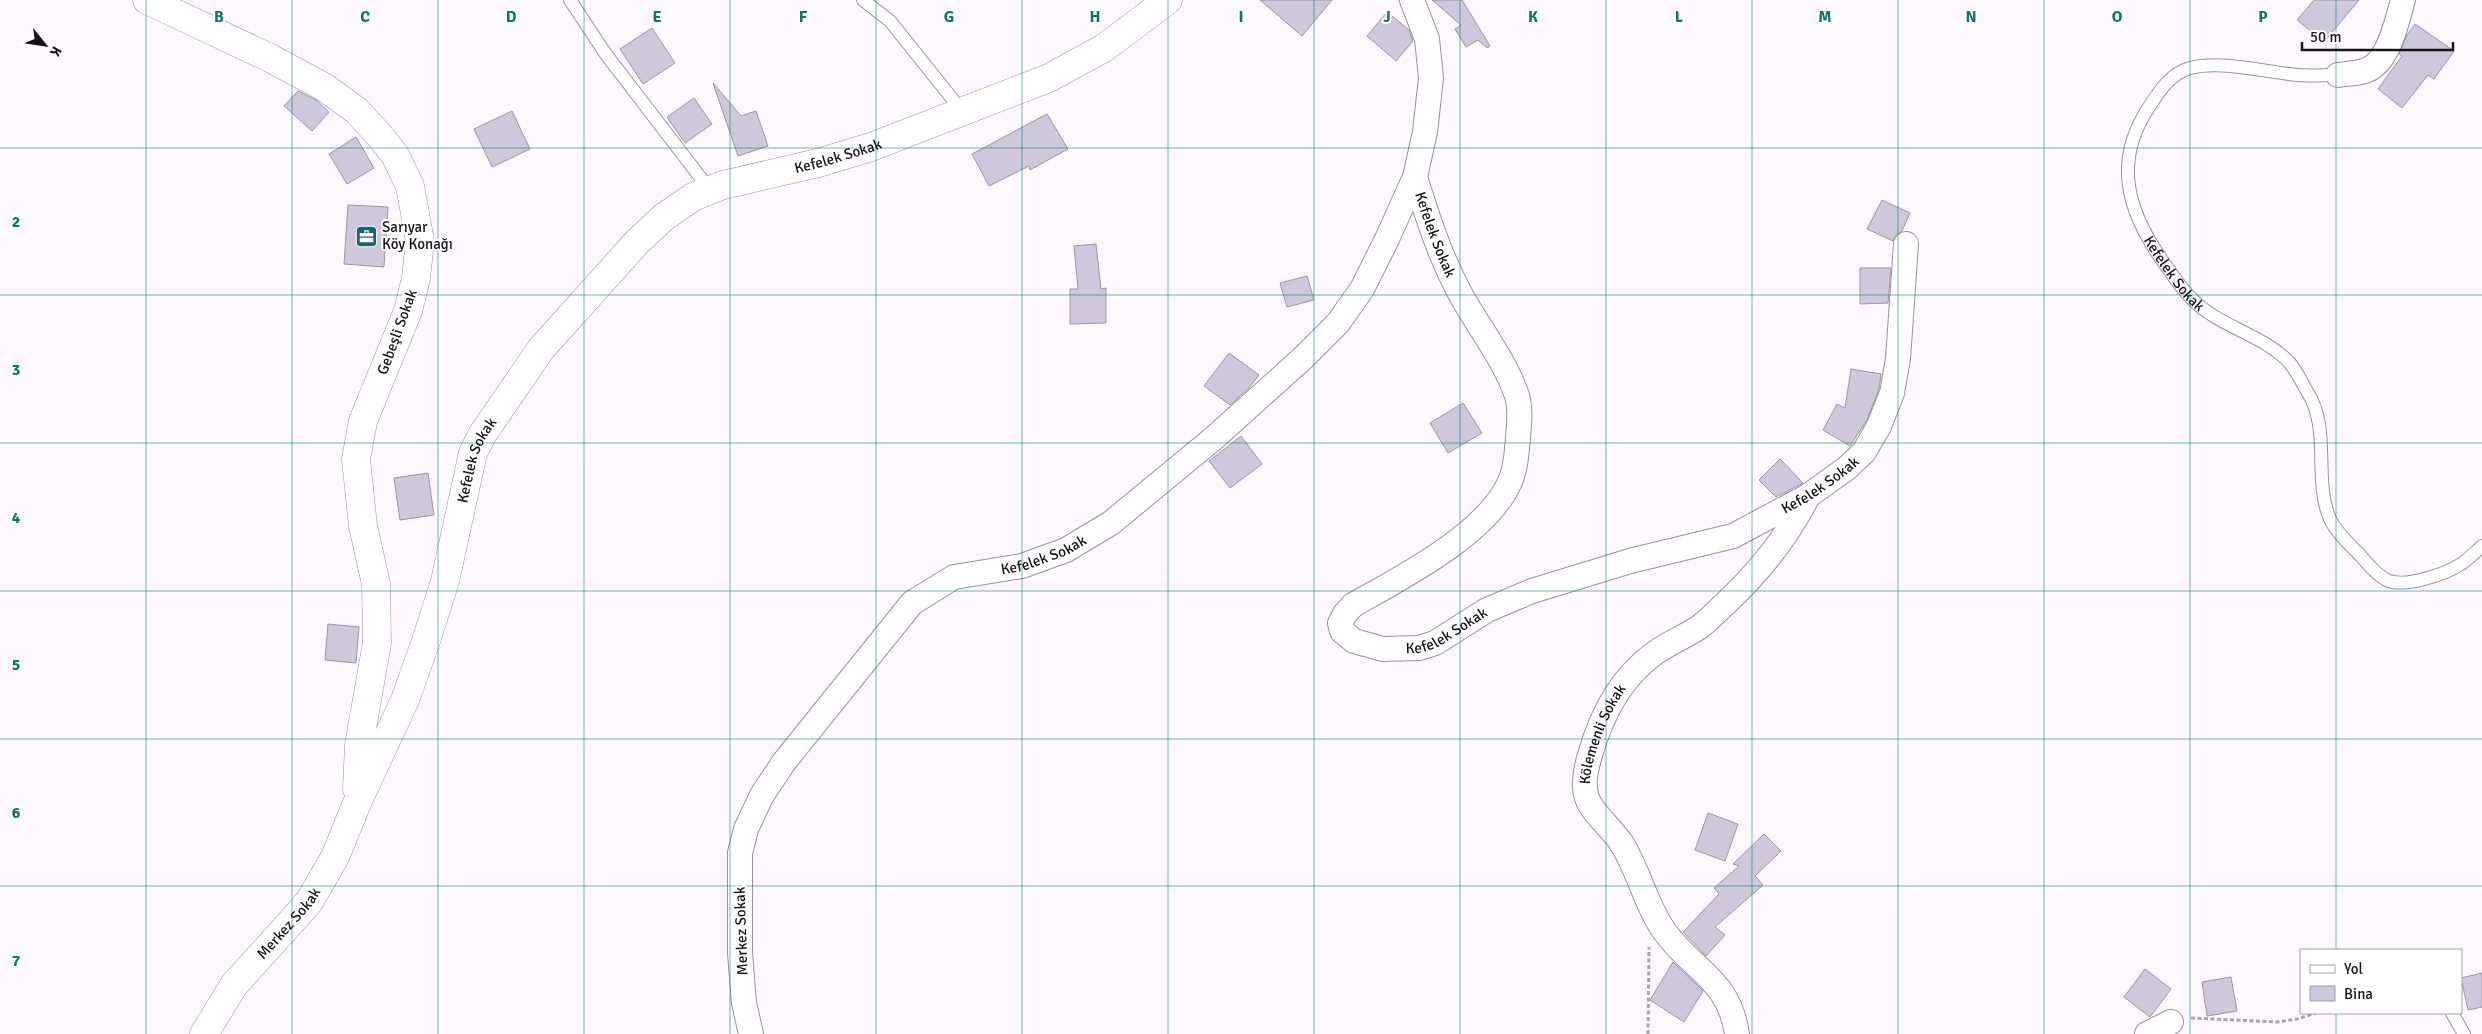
<svg xmlns="http://www.w3.org/2000/svg" width="2482" height="1034" viewBox="0 0 2482 1034" font-family="Signika,sans-serif">
<style>
.building{fill:#cdc8da;stroke:#9a96a7}
.lines{fill:none;stroke-linecap:round;stroke-linejoin:round}
.service-casing{stroke:#9c909f;stroke-width:14}
.minor-casing{stroke:#9c909f;stroke-width:26}
.tertiary-casing{stroke:#9c909f;stroke-width:29}
.path{stroke:#a9a4aa;stroke-width:3;stroke-dasharray:4 2.5;stroke-linecap:butt}
.service{stroke:#fff;stroke-width:12}
.minor{stroke:#fff;stroke-width:24}
.tertiary{stroke:#fff;stroke-width:28}
.grid{fill:none;stroke:#0f766e;stroke-width:1;stroke-opacity:0.55}
.labels{text-anchor:middle;dominant-baseline:central;stroke-width:4;stroke-linejoin:round;paint-order:stroke}
.street-label{font-size:15px;fill:#171218;stroke:#fff}
.poi-label{font-size:15px;fill:#171218;stroke:#fff;text-anchor:start}
.grid-label{font-size:16px;text-anchor:middle;font-weight:bold;fill:#0f766e;stroke:#fff;stroke-width:4;stroke-linejoin:round;paint-order:stroke}
</style>
<rect width="100%" height="100%" fill="#fdf8fe"/>
<path class="building" d="M1260,0H1332L1302,36Z
M1432,0H1462L1490,46L1487,48L1478,40L1466,47L1455,29L1461,25Z
M2314,0H2359L2324,42L2297,20Z
M1387,12L1409,30L1413,41L1396,61L1367,36Z
M2415,24L2454,51L2434,79L2428,75L2402,108L2378,89L2402,56L2399,54L2407,35Z
M652,28L675,63L643,84L620,49Z
M713,83L741,116L756,111L768,146L738,156Z
M298,91L316,100L329,112L312,131L284,106Z
M694,98L712,124L685,143L667,117Z
M512,111L530,149L492,167L474,129Z
M1047,114L1068,149L1030,170L1029,166L989,186L972,154Z
M356,137L374,168L347,184L329,154Z
M1882,200L1910,213L1902,231L1895,236L1893,241L1867,229Z
M348,205L388,207L384,267L344,264Z
M1096,244L1101,289L1106,288V323L1070,324V289H1078L1074,246Z
M1860,268H1891L1888,303L1860,304Z
M1307,276L1314,300L1287,307L1280,283Z
M1229,353L1259,375L1249,388L1230,405L1204,386Z
M1851,369L1881,374L1879,389L1867,420L1850,446L1823,430L1837,404L1845,408Z
M1463,403L1482,433L1448,453L1430,423Z
M1241,436L1262,464L1230,488L1209,461Z
M1780,459L1803,483L1776,497L1759,480Z
M428,473L434,515L400,520L394,478Z
M328,624L359,627L356,663L325,660Z
M1708,813L1738,824L1725,861L1695,850Z
M1764,834L1781,851L1755,876L1763,885L1715,927L1725,935L1706,956L1683,932L1719,894L1714,888L1739,866L1733,864Z
M1673,962L1703,991L1684,1022L1650,1000Z
M2145,969L2171,989L2150,1017L2124,997Z
M2482,973V1007L2468,1010L2461,978Z
M2231,977L2237,1011L2207,1016L2202,982Z"/>
<g class="lines">
<defs>
<g id="service">
<path d="M570,0L605,53L710,190"/>
<path d="M863,0L890,21L962,111"/>
<path id="s1" d="M2338,75C2324,75 2311,76 2297,75C2265,72 2221,60 2190,68C2170,74 2160,90 2149,107C2113,161 2127,210 2162,260C2171,273 2181,288 2192,299C2219,327 2262,334 2289,362C2297,371 2302,383 2308,393C2331,430 2313,480 2330,519C2336,532 2349,544 2359,554C2367,563 2377,576 2389,581C2407,587 2446,574 2461,564C2469,559 2475,552 2482,546"/>
<path d="M2452,1013L2464,1034"/>
</g>
<g id="minor">
<path d="M2338,75C2350,73 2366,74 2375,65C2390,53 2398,18 2403,0"/>
<path id="s2" d="M1415,177C1428,219 1441,259 1462,297C1480,329 1506,362 1517,396C1521,409 1519,425 1518,438C1517,451 1516,467 1511,479C1491,532 1401,578 1353,605L1345,614L1340,623L1342,631L1354,641L1383,649L1419,648L1435,643L1487,610L1532,591L1630,561L1733,536L1808,496L1847,468L1864,452L1879,426L1892,393L1898,359L1906,244"/>
<path id="s3" d="M751,1034L744,1003L740,953V853L746,829L762,795L784,762L912,603L954,577L1022,566L1066,550L1111,523L1214,438L1303,358L1338,323L1362,289L1387,239L1415,177L1425,132L1431,78L1427,39L1412,0"/>
<path id="s4" d="M1737,1034C1729,979 1693,971 1665,932C1646,906 1639,871 1622,844C1613,830 1600,820 1591,806C1581,792 1585,771 1590,755C1601,716 1621,677 1655,653C1669,643 1684,637 1698,628C1708,621 1717,611 1726,603C1759,572 1788,536 1808,496"/>
<path d="M2147,1034L2171,1022"/>
</g>
<g id="tertiary">
<path d="M147,0L270,58L324,87L357,111L379,135L395,155L410,186L420,241L416,278L408,311L363,421L356,459L363,526L376,584L377,643L359,745L357,789"/>
<path id="s5" d="M204,1034L234,985L309,902L335,857L357,803L405,700L427,638L445,581L473,453L482,435L541,349L637,242L664,217L693,197L723,185L818,163L871,147L1049,78L1104,48L1168,0"/>
</g>
</defs>
<use href="#service" class="service-casing"/>
<use href="#minor" class="minor-casing"/>
<use href="#tertiary" class="tertiary-casing"/>
<path class="path" d="M2191,1018L2277,1022L2297,1019L2316,1013
M1648,1034L1649,947"/>
<use href="#service" class="service"/>
<use href="#minor" class="minor"/>
<use href="#tertiary" class="tertiary"/>
</g>
<path class="grid" d="M146,0V1034M292,0V1034M438,0V1034M584,0V1034M730,0V1034M876,0V1034M1022,0V1034M1168,0V1034M1314,0V1034M1460,0V1034M1606,0V1034M1752,0V1034M1898,0V1034M2044,0V1034M2190,0V1034M2336,0V950M0,148H2482M0,295H2482M0,443H2482M0,591H2482M0,739H2482M0,886H2482M2336,1013V1034"/>
<defs>
<symbol id="office-square" viewBox="-11 -11 22 22"><rect x="-9" y="-9" width="18" height="18" rx="4" fill="#1a6271" stroke="#fff"/><path d="M-6-3h4V-5.5h4V-3h4V5H-6ZM-1-4.5V-3h2v-1.5ZM-6 0V1H6V0Z" fill="#fff"/></symbol>
</defs>
<g fill-rule="evenodd">
<use href="#office-square" x="354" y="224" width="25" height="25"/>
</g>
<g class="labels">
<g class="street-label">
<text stroke="none"><textPath href="#s5" startOffset="1141">Kefelek Sokak</textPath></text>
<text stroke="none"><textPath href="#s2" startOffset="61">Kefelek Sokak</textPath></text>
<text stroke="none"><textPath href="#s1" startOffset="390">Kefelek Sokak</textPath></text>
<text transform="translate(397 332) rotate(-70)">Gebeşli Sokak</text>
<text stroke="none"><textPath href="#s5" startOffset="644">Kefelek Sokak</textPath></text>
<text stroke="none"><textPath href="#s2" startOffset="1081">Kefelek Sokak</textPath></text>
<text stroke="none"><textPath href="#s3" startOffset="630">Kefelek Sokak</textPath></text>
<text stroke="none"><textPath href="#s2" startOffset="676">Kefelek Sokak</textPath></text>
<text stroke="none"><textPath href="#s4" startOffset="351">Kölemenli Sokak</textPath></text>
<text stroke="none"><textPath href="#s5" startOffset="140">Merkez Sokak</textPath></text>
<text transform="translate(741 931) rotate(-92)">Merkez Sokak</text>
</g>
<g class="poi-label">
<text x="382" y="227">Sarıyar<tspan x="382" dy="17">Köy Konağı</tspan></text>
</g>
</g>
<g class="grid-label">
<text x="219" y="22">B</text>
<text x="365" y="22">C</text>
<text x="511" y="22">D</text>
<text x="657" y="22">E</text>
<text x="803" y="22">F</text>
<text x="949" y="22">G</text>
<text x="1095" y="22">H</text>
<text x="1241" y="22">I</text>
<text x="1387" y="22">J</text>
<text x="1533" y="22">K</text>
<text x="1679" y="22">L</text>
<text x="1825" y="22">M</text>
<text x="1971" y="22">N</text>
<text x="2117" y="22">O</text>
<text x="2263" y="22">P</text>
<text x="16" y="227">2</text>
<text x="16" y="375">3</text>
<text x="16" y="523">4</text>
<text x="16" y="670">5</text>
<text x="16" y="818">6</text>
<text x="16" y="966">7</text>
</g>
<rect x="2300" y="949" width="162" height="65" fill="#ffffff" stroke="#a2a0a3"/>
<rect x="2310" y="965" width="25" height="8" fill="#ffffff" stroke="#a2a0a3"/>
<text x="2344" y="974" font-size="15" fill="#171218">Yol</text>
<rect x="2310" y="986" width="25" height="15" fill="#cdc8da" stroke="#a2a0a3"/>
<text x="2344" y="999" font-size="15" fill="#171218">Bina</text>
<g transform="translate(45 45) rotate(120)" stroke="#ffffff" stroke-width="4" paint-order="stroke">
<path d="M0-4L9 19L0 12L-9 19Z" fill="#171218"/>
<text y="-8" font-size="14" font-weight="bold" text-anchor="middle" fill="#171218">K</text>
</g>
<path d="M2302 42v8h151v-8" fill="none" stroke="#171218" stroke-width="2.5"/>
<text x="2310" y="42" font-size="15" fill="#171218" stroke="#ffffff" stroke-width="4" paint-order="stroke">50 m</text>
</svg>
